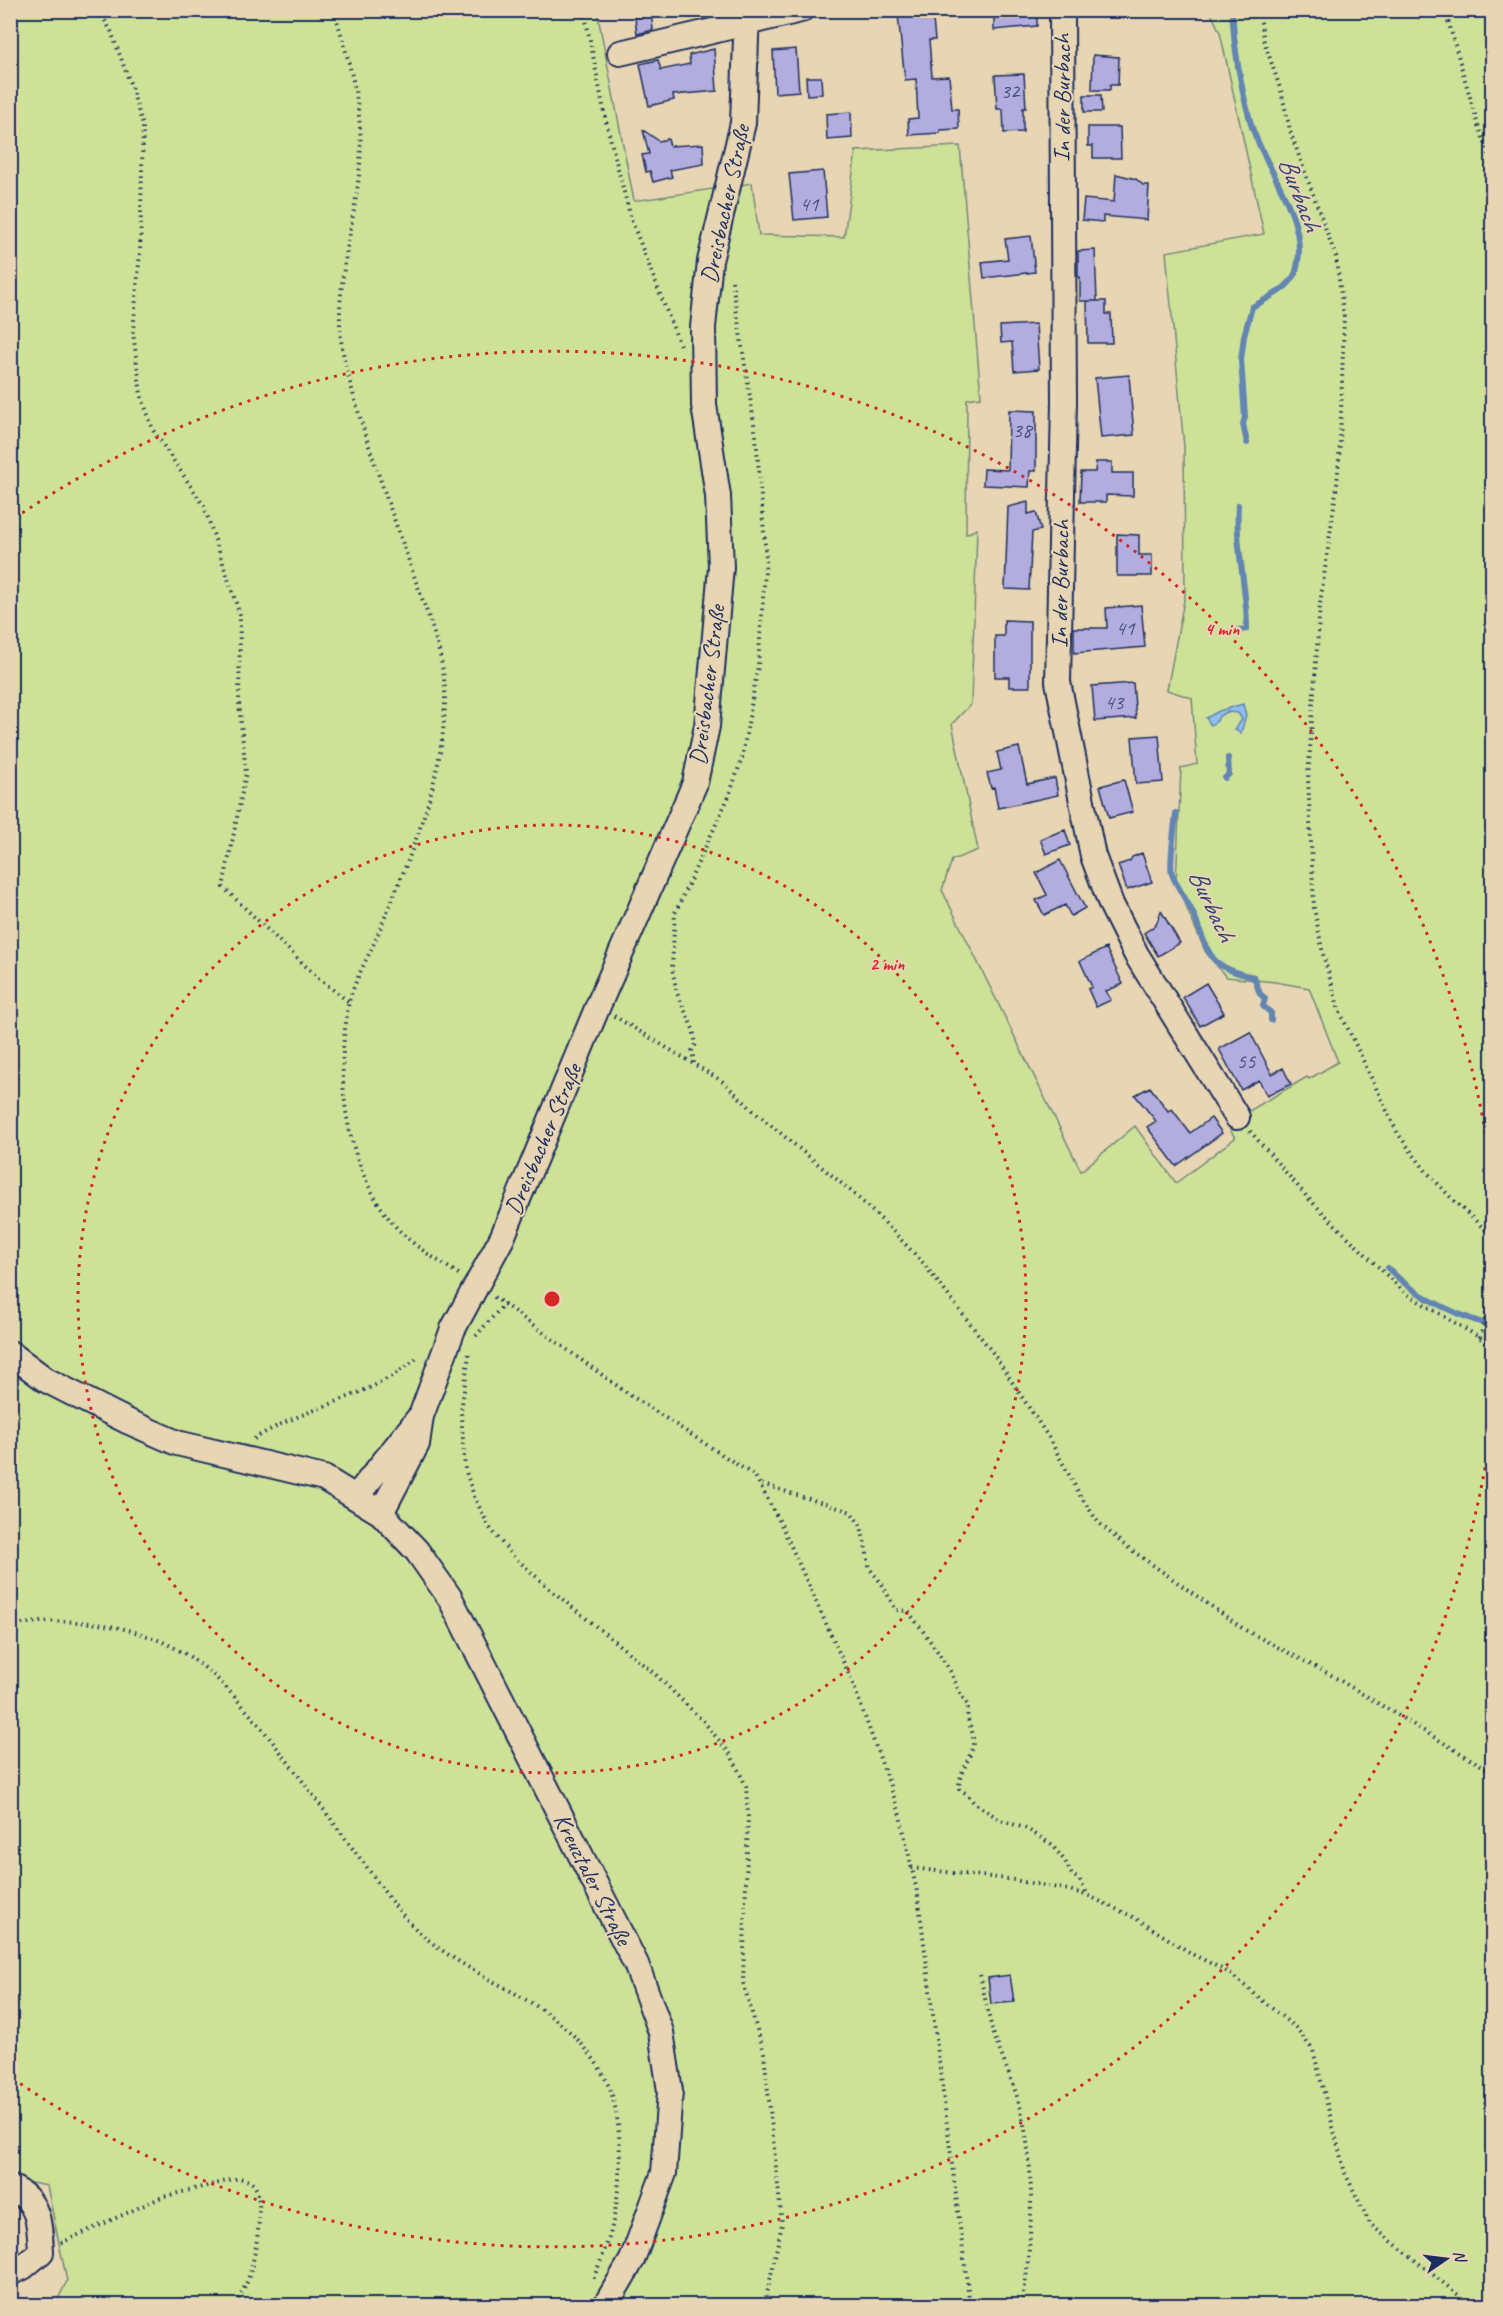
<svg xmlns="http://www.w3.org/2000/svg" width="1503" height="2316" viewBox="0 0 1503 2316" font-family="Caveat,sans-serif">
<style>
.green{fill:#cde297;stroke:#74887a;stroke-width:1.5}
.water{fill:#91beeb;stroke:#6285b3;stroke-width:1.5}
.lines{fill:none;stroke-linecap:round;stroke-linejoin:round}
.stream{stroke:#6285b3;stroke-width:6}
.building{fill:#b2adde;stroke:#1b2f5e;stroke-width:1.5}
.minor-casing{stroke:#1b2f5e;stroke-width:28}
.path{stroke:#1b2f5e;stroke-width:4;stroke-dasharray:1.5 4.5;stroke-linecap:butt}
.minor{stroke:#e8d5b3;stroke-width:24}
.ring{fill:none;stroke:#d62828;stroke-width:3;stroke-dasharray:3 6}
.labels{text-anchor:middle;dominant-baseline:central;stroke-width:4.5;stroke-linejoin:round;paint-order:stroke}
.number-label{font-size:21px;fill:#414e7e}
.street-label{font-size:24px;fill:#1b2f5e;stroke:#e8d5b3}
.water-label{font-size:26px;font-style:italic;fill:#2d4473;stroke:#e8d5b3}
.centre{fill:#d62828;stroke:#e8d5b3;stroke-width:3}
.ring-label{font-size:18px;text-anchor:middle;font-weight:bold;fill:#d62828;stroke:#e8d5b3;stroke-width:4.5;stroke-linejoin:round;paint-order:stroke}
</style>
<rect width="100%" height="100%" fill="#e8d5b3"/>
<filter id="ink" filterUnits="userSpaceOnUse"><feTurbulence type="fractalNoise" baseFrequency=".0167" numOctaves="2"/><feDisplacementMap in="SourceGraphic" scale="12" xChannelSelector="R" yChannelSelector="G"/><feConvolveMatrix kernelMatrix="1 2 1 2 8 2 1 2 1" color-interpolation-filters="sRGB"/></filter>
<g filter="url(#ink)">
<path class="green" d="M10,11H597L634,201L752,183L759,235L844,237L856,151L960,146L981,397L967,399L966,534L977,529L971,704L952,724L978,850L952,860L942,890L1081,1171L1135,1126L1176,1183L1235,1138L1227,1124L1307,1077L1309,1079L1338,1062L1309,988L1275,982L1226,977L1205,951L1176,883L1181,768L1197,764L1192,698L1167,690L1185,595L1184,447L1166,252L1264,234L1220,32L1210,11H1492V2305H55L67,2281L47,2186L10,2179Z"/>
<path class="water" d="M1243,704L1246,715L1241,733L1235,730L1242,719L1238,713L1227,712L1219,716L1217,721L1211,725L1206,718L1219,711Z"/>
<g class="lines">
<path class="stream" d="M1232,10C1234,49 1240,86 1251,124C1265,170 1313,223 1295,274C1288,290 1267,298 1252,307L1244,336L1241,360L1245,417L1243,424L1247,443
M1231,631L1247,629C1247,587 1235,547 1238,505
M1225,778L1229,774L1228,758
M1176,813C1175,825 1169,863 1172,874C1176,886 1191,906 1196,920C1210,958 1211,968 1254,977L1260,994L1265,998L1263,1006L1271,1013V1020
M1388,1268C1414,1296 1452,1313 1488,1325L1492,1329"/>
</g>
<path class="building" d="M634,10H651L653,30L637,34Z
M904,10H932L935,40H929L932,77L949,76L952,109H958L959,129L940,130V133L909,135L908,119L918,118L916,79L905,80L898,15L904,14Z
M994,10H1037V26L994,30Z
M714,49L717,91L673,95L674,100L649,106L640,64L658,60L661,70L690,64L689,55Z
M796,49L799,91L775,93L773,51Z
M1093,55L1119,57L1118,85H1110V90H1092Z
M1024,74L1026,108H1023V132L1004,133L1003,109H997L995,75Z
M806,77H821L822,94L807,95Z
M1084,95H1101L1102,112H1084Z
M851,112L852,138L827,140L826,114Z
M1088,127H1120L1121,158H1093V146H1088Z
M643,130L659,141L668,139L670,146L703,144L704,164L670,170L672,177L653,182L650,171L646,172L642,155L649,154Z
M823,171L827,217L794,220L789,174Z
M1116,174L1136,179L1143,185H1149L1147,220L1103,216V222L1082,220L1084,199L1114,202Z
M1031,236L1035,272L984,278L982,262L1008,259L1005,239Z
M1095,250L1097,301H1080V277H1078V251Z
M1087,301H1106V314H1111L1112,343H1088Z
M1036,324L1039,369L1014,371L1012,342L1001,343L1000,326Z
M1129,375L1134,435L1101,438L1095,378Z
M1009,410L1036,411V471H1030L1029,487L983,485L984,469L1008,470Z
M1096,462H1112V473H1133V496L1106,495V502H1080L1081,472H1095Z
M1028,502V514L1036,512L1041,530L1032,532L1029,590L1005,589L1008,507Z
M1117,534L1139,535V555H1152V576H1117Z
M1141,605L1145,647L1074,653V628H1107L1106,608Z
M1004,620L1030,621V687H1009V677H995V636H1004Z
M1133,683L1136,718L1095,721L1092,686Z
M1159,735L1163,782L1136,784L1132,737Z
M1019,747L1027,784L1055,778L1058,795L998,808L994,787L991,788L987,773L1001,770L997,752Z
M1124,780L1133,812L1109,818L1100,786Z
M1065,830L1070,845L1046,854L1040,839Z
M1142,853L1152,882L1127,890L1118,865L1130,861L1132,857Z
M1060,860L1085,908L1071,916L1065,905L1044,915L1036,900L1047,895L1036,873Z
M1161,911L1180,943L1158,956L1144,933L1156,925Z
M1106,948L1123,984L1106,991L1111,1000L1096,1007L1088,989L1092,987L1080,961Z
M1206,983L1224,1013L1200,1026L1183,997Z
M1250,1032L1272,1074L1283,1068L1291,1084L1267,1096L1259,1080L1241,1090L1219,1049Z
M1150,1087L1168,1111L1172,1109L1190,1133L1211,1118L1222,1133L1176,1166L1147,1127L1156,1121L1135,1095Z
M1010,1975L1014,2002L991,2004L988,1978Z"/>
<g class="lines">
<defs>
<path id="minor" d="M1062,10L1064,402L1058,682L1093,856L1111,904L1136,954L1237,1117
M620,53L801,10
M10,1353L46,1380L127,1421L177,1443L324,1478L381,1513L417,1551L450,1598L636,1964L661,2032L670,2091L664,2173L632,2260L605,2306
M356,1497L418,1419
M381,1513L417,1444L421,1416L453,1329L502,1238L598,1006L695,783L707,726L721,567L718,496L704,405L703,327L710,261L743,123L747,10
M10,2187C39,2199 40,2225 41,2252L23,2267L10,2273"/>
</defs>
<use href="#minor" class="minor-casing"/>
<path class="path" d="M99,10L111,31L130,83L143,127L140,252L133,332L141,395L153,430L204,506L240,615L239,703L246,773L223,887L317,977L349,1002
M334,10C349,61 364,110 360,163C356,224 330,297 344,357C360,429 388,500 412,570C426,611 446,656 445,700C444,785 407,862 376,939C367,959 355,980 349,1001C347,1010 347,1019 345,1028C337,1092 349,1169 391,1221C409,1244 436,1259 460,1275
M584,10L607,126L631,219L681,348
M1259,10L1264,41L1281,91L1291,134L1336,257L1344,317L1340,444L1337,485L1320,604L1308,778L1314,908L1323,954L1339,1010L1398,1134L1426,1171L1454,1201L1492,1236
M1445,10L1478,125L1492,161
M614,1016L722,1081L756,1113L852,1192L889,1227L923,1263L993,1353L1049,1438L1081,1497L1098,1522L1123,1544L1245,1630L1331,1675L1492,1772
M694,1063L692,1051L696,1044L693,1029L677,993L672,968L675,913L729,796L742,758L758,666L766,557L756,436L732,281
M1250,1131L1309,1199L1405,1293L1492,1345
M494,1297L630,1395L755,1476L780,1522L852,1681L899,1811L918,1896L970,2306
M476,1336L505,1303
M1480,1338L1492,1291
M469,1354L461,1412L465,1469L475,1499L490,1528L511,1554L551,1590L655,1674L704,1722L731,1755L746,1786L748,1817L743,1983L764,2053L782,2224L765,2303L758,2306
M254,1439C305,1406 373,1398 419,1356
M762,1484L851,1512L861,1526L870,1569L882,1584L896,1610L908,1611C923,1631 937,1650 950,1671C956,1683 959,1694 968,1705C968,1709 967,1715 968,1719C970,1728 974,1732 973,1743C971,1760 958,1773 959,1789L967,1794L974,1803L1001,1820L1027,1829L1051,1844L1065,1861L1072,1875L1079,1879L1088,1895
M10,1626C72,1614 151,1625 201,1665C224,1682 241,1705 260,1726C297,1772 330,1819 366,1866C381,1887 397,1911 416,1929C478,1988 562,1996 605,2078C625,2116 622,2185 612,2226C608,2245 599,2264 592,2282
M911,1868L1008,1879L1069,1890L1089,1896L1135,1918L1194,1955L1228,1972L1297,2029L1313,2050L1345,2173L1370,2224L1472,2306
M980,1975C984,1992 987,2011 992,2028C1000,2057 1016,2085 1022,2115C1036,2176 1032,2244 1022,2306
M61,2243L162,2197L239,2178C246,2180 251,2180 255,2187C265,2203 255,2258 249,2276C246,2286 240,2296 235,2306"/>
<use href="#minor" class="minor"/>
</g>
</g>
<g class="ring">
<circle cx="552" cy="1299" r="474"/>
<path d="M1492 1423A948 948 0 0 1 15 2080M15 518A948 948 0 0 1 1492 1175"/>
</g>
<g class="labels">
<g class="number-label">
<text x="1010" y="91">32</text>
<text x="809" y="204">41</text>
<text x="1022" y="430">38</text>
<text x="1125" y="628">41</text>
<text x="1114" y="702">43</text>
<text x="1246" y="1061">55</text>
</g>
<g class="street-label">
<text transform="translate(1062 98) rotate(-90)">In der Burbach</text>
<text transform="translate(725 204) rotate(-78)">Dreisbacher Straße</text>
<text transform="translate(1060 584) rotate(-89)">In der Burbach</text>
<text transform="translate(707 685) rotate(-83)">Dreisbacher Straße</text>
<text transform="translate(543 1139) rotate(-67)">Dreisbacher Straße</text>
<text transform="translate(593 1879) rotate(63)">Kreuztaler Straße</text>
</g>
<g class="water-label">
<text transform="translate(1300 194) rotate(69)">Burbach</text>
<text transform="translate(1212 905) rotate(65)">Burbach</text>
</g>
</g>
<circle cx="552" cy="1299" r="9" class="centre"/>
<g class="ring-label">
<text x="1222" y="635">4 min</text>
<text x="887" y="970">2 min</text>
</g>
<rect width="1503" height="2316" fill="none" stroke="#e8d5b3" stroke-width="36"/>
<rect x="18" y="18" width="1467" height="2280" fill="none" stroke="#1b2f5e" stroke-width="2" filter="url(#ink)"/>
<g transform="translate(1446 2259) rotate(76)" stroke="#e8d5b3" stroke-width="4.5" paint-order="stroke">
<path d="M0-4.5L10 22L0 15L-10 22Z" fill="#1b2f5e"/>
<text y="-9" font-size="16" font-weight="bold" text-anchor="middle" fill="#1b2f5e">N</text>
</g>
</svg>
